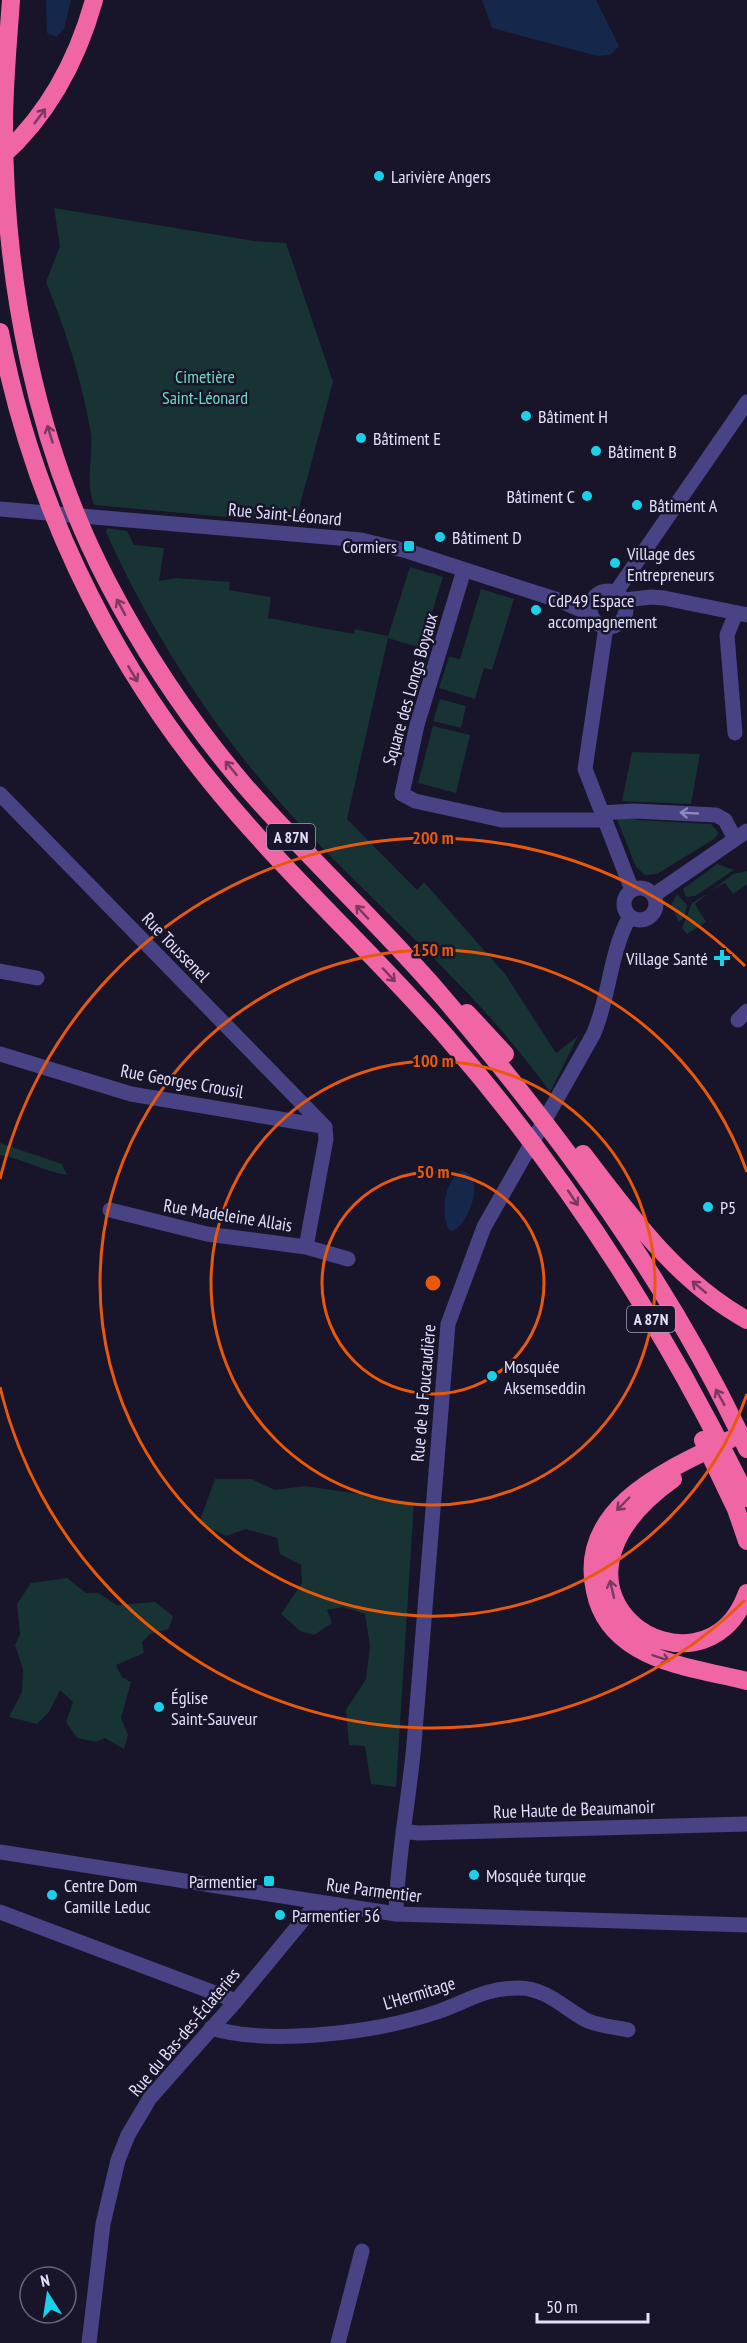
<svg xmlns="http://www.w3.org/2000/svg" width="747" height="2343" viewBox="0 0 747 2343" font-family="'PT Sans Narrow',sans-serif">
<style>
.green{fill:#173333}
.water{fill:#15284c}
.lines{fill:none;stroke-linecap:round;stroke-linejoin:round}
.minor{stroke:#474384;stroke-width:15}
.tertiary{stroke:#474384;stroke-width:15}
.motorway{stroke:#f066a5;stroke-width:18}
.oneway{stroke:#793961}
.oneway2{stroke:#8d89ba}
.ring{fill:none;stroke:#e8590c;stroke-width:3}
.poi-dot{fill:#1dd0ea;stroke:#181429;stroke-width:2}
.labels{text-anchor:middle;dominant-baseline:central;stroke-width:5;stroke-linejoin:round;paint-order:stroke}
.shield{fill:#181429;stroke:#a6a2bd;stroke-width:1.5}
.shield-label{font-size:16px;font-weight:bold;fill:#e3dffc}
.poi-label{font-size:18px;fill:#e3dffc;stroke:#181429;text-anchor:start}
.park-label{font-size:18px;fill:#70d7c0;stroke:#181429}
.street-label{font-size:18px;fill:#e3dffc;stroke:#181429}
.centre{fill:#e8590c;stroke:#181429;stroke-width:3}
.ring-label{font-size:18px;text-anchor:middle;font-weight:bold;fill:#e8590c;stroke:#181429;stroke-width:5;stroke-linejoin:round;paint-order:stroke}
</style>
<rect width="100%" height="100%" fill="#181429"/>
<path class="green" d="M54,208L254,241L286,243L333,382L297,516L282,522L94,505C84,480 95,454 90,428C81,378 65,328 46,282L60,246Z
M107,528L127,531L134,545L164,548L159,581L176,578L230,582L229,590L271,597L268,618L354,634L355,629L388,636L410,567L443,577L421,648L388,638L347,819L417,890L424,882L505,974L556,1053L578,1036L550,1092C482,996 389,918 308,833C224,745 156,643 106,532Z
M481,589L514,599L492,670L484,668L475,699L439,688L449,657L460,659Z
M440,699L466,706L461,728L433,721Z
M433,726L470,735L456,793L418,783Z
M632,752L700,754L691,804L622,801Z
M627,814L637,820L711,824L719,833L714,839L657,874L645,875L636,867L618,822L617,819Z
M717,864L734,870L695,896L686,897L683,889Z
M747,871V884L733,894L725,883L711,891L733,874Z
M709,893L695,904L706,922L687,934L682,928L692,903Z
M677,894L687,905L685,916L679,922L671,905Z
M0,1143L62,1164L67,1175C43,1171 23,1159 0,1155Z
M215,1479H251L275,1490L305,1486L414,1502L396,1787L371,1784L365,1746L349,1745L346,1710L366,1679L370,1646L365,1614L343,1607L327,1610L332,1623L314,1635L300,1631L281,1614L302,1583L301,1565L280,1554L277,1538L246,1529L226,1536L199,1523Z
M67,1578L86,1593H98L117,1605L155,1602L173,1616L169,1629L150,1634L142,1642L144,1653L116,1665L122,1677L131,1682L121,1718L128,1735L124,1749L105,1738L96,1742L77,1738L66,1722L73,1702L60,1690L49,1712L37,1724L9,1717L22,1692L23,1669L15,1645L20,1634L17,1604L31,1583Z"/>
<path class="water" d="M46,0H71L64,29L56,37L47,33Z
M482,0H596L619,46L610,55L597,56L492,28Z
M461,1171C488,1173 469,1224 453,1231L449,1230C440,1214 444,1181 461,1171Z"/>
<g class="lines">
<path class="minor" d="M464,570L417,725L402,794L415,801L502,820H603
M616,592L747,402
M606,627L585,769L632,890
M735,733L727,635L736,613
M0,794L325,1127
M601,813L634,811L716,815L725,820L735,839
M624 904a16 16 0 1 1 32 0a16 16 0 1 1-32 0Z
M654,895L747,831
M0,971L37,978
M738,1020L747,1011
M0,1054L131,1094L322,1126
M110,1210L207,1234L306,1247L348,1259
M306,1247L326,1139L325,1127
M403,1831L418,1833L747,1824
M0,1912L236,2001
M396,1914C397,1857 409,1801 414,1744L448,1324L484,1227L593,1035C610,997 609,954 630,916
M211,2028C272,2046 378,2032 437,2012C469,2001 483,1988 519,1988C545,1988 563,2007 584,2019C596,2026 615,2027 628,2030
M89,2343L103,2224L118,2160L128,2135L150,2098L236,2001L317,1903
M338,2343L362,2251"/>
<path class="tertiary" d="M0,509L361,540L407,551L558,600L590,614
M590 609a18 18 0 1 1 36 0a18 18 0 1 1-36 0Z
M625,600L651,597L664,598L747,615
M0,1852L396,1914L747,1925"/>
<path class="motorway" d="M11,0C8,42 4,84 4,126C4,281 36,446 108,583C146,656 192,724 245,786C308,858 379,923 441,995C560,1134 670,1283 747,1449
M1,157C48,115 77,61 94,0
M0,332C31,496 105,652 210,781C282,870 368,948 444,1034C566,1174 667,1331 747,1498
M467,1013L505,1054
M583,1154C630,1216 678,1282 747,1320
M703,1440L736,1509L747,1541
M729,1440C669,1469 576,1507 595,1591C600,1616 615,1635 637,1648C669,1667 711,1672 747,1681
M673,1479C511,1595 704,1713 747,1593"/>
</g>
<defs><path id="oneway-shaft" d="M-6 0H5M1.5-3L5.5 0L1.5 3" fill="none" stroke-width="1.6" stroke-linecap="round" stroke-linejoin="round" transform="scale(1.5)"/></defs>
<g class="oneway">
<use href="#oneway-shaft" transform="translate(40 116) rotate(-53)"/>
<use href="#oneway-shaft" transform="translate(50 434) rotate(-107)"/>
<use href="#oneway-shaft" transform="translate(121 607) rotate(-118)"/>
<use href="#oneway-shaft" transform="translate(133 674) rotate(59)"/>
<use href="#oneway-shaft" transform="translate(231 768) rotate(-129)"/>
<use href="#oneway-shaft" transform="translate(362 912) rotate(-133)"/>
<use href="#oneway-shaft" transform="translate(389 975) rotate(47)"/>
<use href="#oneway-shaft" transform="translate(573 1198) rotate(56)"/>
<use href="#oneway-shaft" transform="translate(699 1287) rotate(-140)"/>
<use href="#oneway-shaft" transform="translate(720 1397) rotate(-119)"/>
<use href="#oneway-shaft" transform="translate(623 1504) rotate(134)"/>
<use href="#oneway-shaft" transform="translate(612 1589) rotate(-103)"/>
<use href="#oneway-shaft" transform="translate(661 1658) rotate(19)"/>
</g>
<use class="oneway2" href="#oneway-shaft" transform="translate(689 813) rotate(-177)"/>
<g class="ring">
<circle cx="433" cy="1283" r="111"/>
<circle cx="433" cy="1283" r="222"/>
<path d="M747 1394A333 333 0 1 1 747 1172"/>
<path d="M745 1600A445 445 0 0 1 0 1387M0 1179A445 445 0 0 1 745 966"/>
</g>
<g class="poi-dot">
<circle cx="379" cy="176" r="6"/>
<circle cx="526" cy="416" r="6"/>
<circle cx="361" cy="438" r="6"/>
<circle cx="596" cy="451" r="6"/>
<circle cx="587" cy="496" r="6"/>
<circle cx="637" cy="505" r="6"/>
<circle cx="440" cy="537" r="6"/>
<rect x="403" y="540" width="12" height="12" rx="3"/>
<circle cx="615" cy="563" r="6"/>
<circle cx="536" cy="610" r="6"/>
<path d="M719 949h6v6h6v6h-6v6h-6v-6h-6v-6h6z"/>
<circle cx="708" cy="1207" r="6"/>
<circle cx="492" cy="1376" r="6"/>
<circle cx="159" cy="1707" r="6"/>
<circle cx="474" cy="1875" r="6"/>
<rect x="263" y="1875" width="12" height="12" rx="3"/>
<circle cx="52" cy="1895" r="6"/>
<circle cx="280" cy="1915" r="6"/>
</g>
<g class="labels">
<g class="shield">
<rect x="267" y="824" width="48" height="26" rx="4.5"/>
<rect x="627" y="1306" width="48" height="26" rx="4.5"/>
</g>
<g class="shield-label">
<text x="291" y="837">A 87N</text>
<text x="651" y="1319">A 87N</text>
</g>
<g class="poi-label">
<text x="391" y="176">Larivière Angers</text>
<text x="538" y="416">Bâtiment H</text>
<text x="373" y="438">Bâtiment E</text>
<text x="608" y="451">Bâtiment B</text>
<text x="575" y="496" text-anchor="end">Bâtiment C</text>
<text x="649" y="505">Bâtiment A</text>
<text x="452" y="537">Bâtiment D</text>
<text x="397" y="546" text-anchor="end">Cormiers</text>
<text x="627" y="553">Village des<tspan x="627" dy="21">Entrepreneurs</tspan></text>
<text x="548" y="600">CdP49 Espace<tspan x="548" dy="21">accompagnement</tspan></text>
<text x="708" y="958" text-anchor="end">Village Santé</text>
<text x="720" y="1207">P5</text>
<text x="504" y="1366">Mosquée<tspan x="504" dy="21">Aksemseddin</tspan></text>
<text x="171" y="1697">Église<tspan x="171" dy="21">Saint-Sauveur</tspan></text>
<text x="486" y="1875">Mosquée turque</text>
<text x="257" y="1881" text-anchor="end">Parmentier</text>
<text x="64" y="1885">Centre Dom<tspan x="64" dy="21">Camille Leduc</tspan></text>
<text x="292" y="1915">Parmentier 56</text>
</g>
<g class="park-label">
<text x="205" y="376">Cimetière<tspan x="205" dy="21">Saint-Léonard</tspan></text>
</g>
<g class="street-label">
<text transform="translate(285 514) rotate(5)">Rue Saint-Léonard</text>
<text transform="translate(410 689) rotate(-74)">Square des Longs Boyaux</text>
<text transform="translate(176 947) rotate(46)">Rue Toussenel</text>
<text transform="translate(182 1081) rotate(10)">Rue Georges Crousil</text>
<text transform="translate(228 1215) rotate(9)">Rue Madeleine Allais</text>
<text transform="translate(423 1393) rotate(-85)">Rue de la Foucaudière</text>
<text transform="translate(574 1809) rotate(-2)">Rue Haute de Beaumanoir</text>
<text transform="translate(374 1890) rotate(7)">Rue Parmentier</text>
<text transform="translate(419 1993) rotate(-17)">L'Hermitage</text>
<text transform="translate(184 2032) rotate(-50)">Rue du Bas-des-Éclateries</text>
</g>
</g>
<circle cx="433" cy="1283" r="9" class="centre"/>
<g class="ring-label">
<text x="433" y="844">200 m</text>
<text x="433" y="956">150 m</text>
<text x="433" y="1067">100 m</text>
<text x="433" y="1178">50 m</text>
</g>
<g transform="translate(48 2295) rotate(348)"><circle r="28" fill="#181429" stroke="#69657d" stroke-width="1.5"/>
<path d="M0-4.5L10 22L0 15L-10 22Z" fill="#1dd0ea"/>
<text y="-9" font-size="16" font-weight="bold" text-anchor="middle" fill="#e3dffc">N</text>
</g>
<path d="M537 2313v9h111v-9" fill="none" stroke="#e3dffc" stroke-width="3"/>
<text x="546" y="2313" font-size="18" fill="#e3dffc" stroke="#181429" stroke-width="4.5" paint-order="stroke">50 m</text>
</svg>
